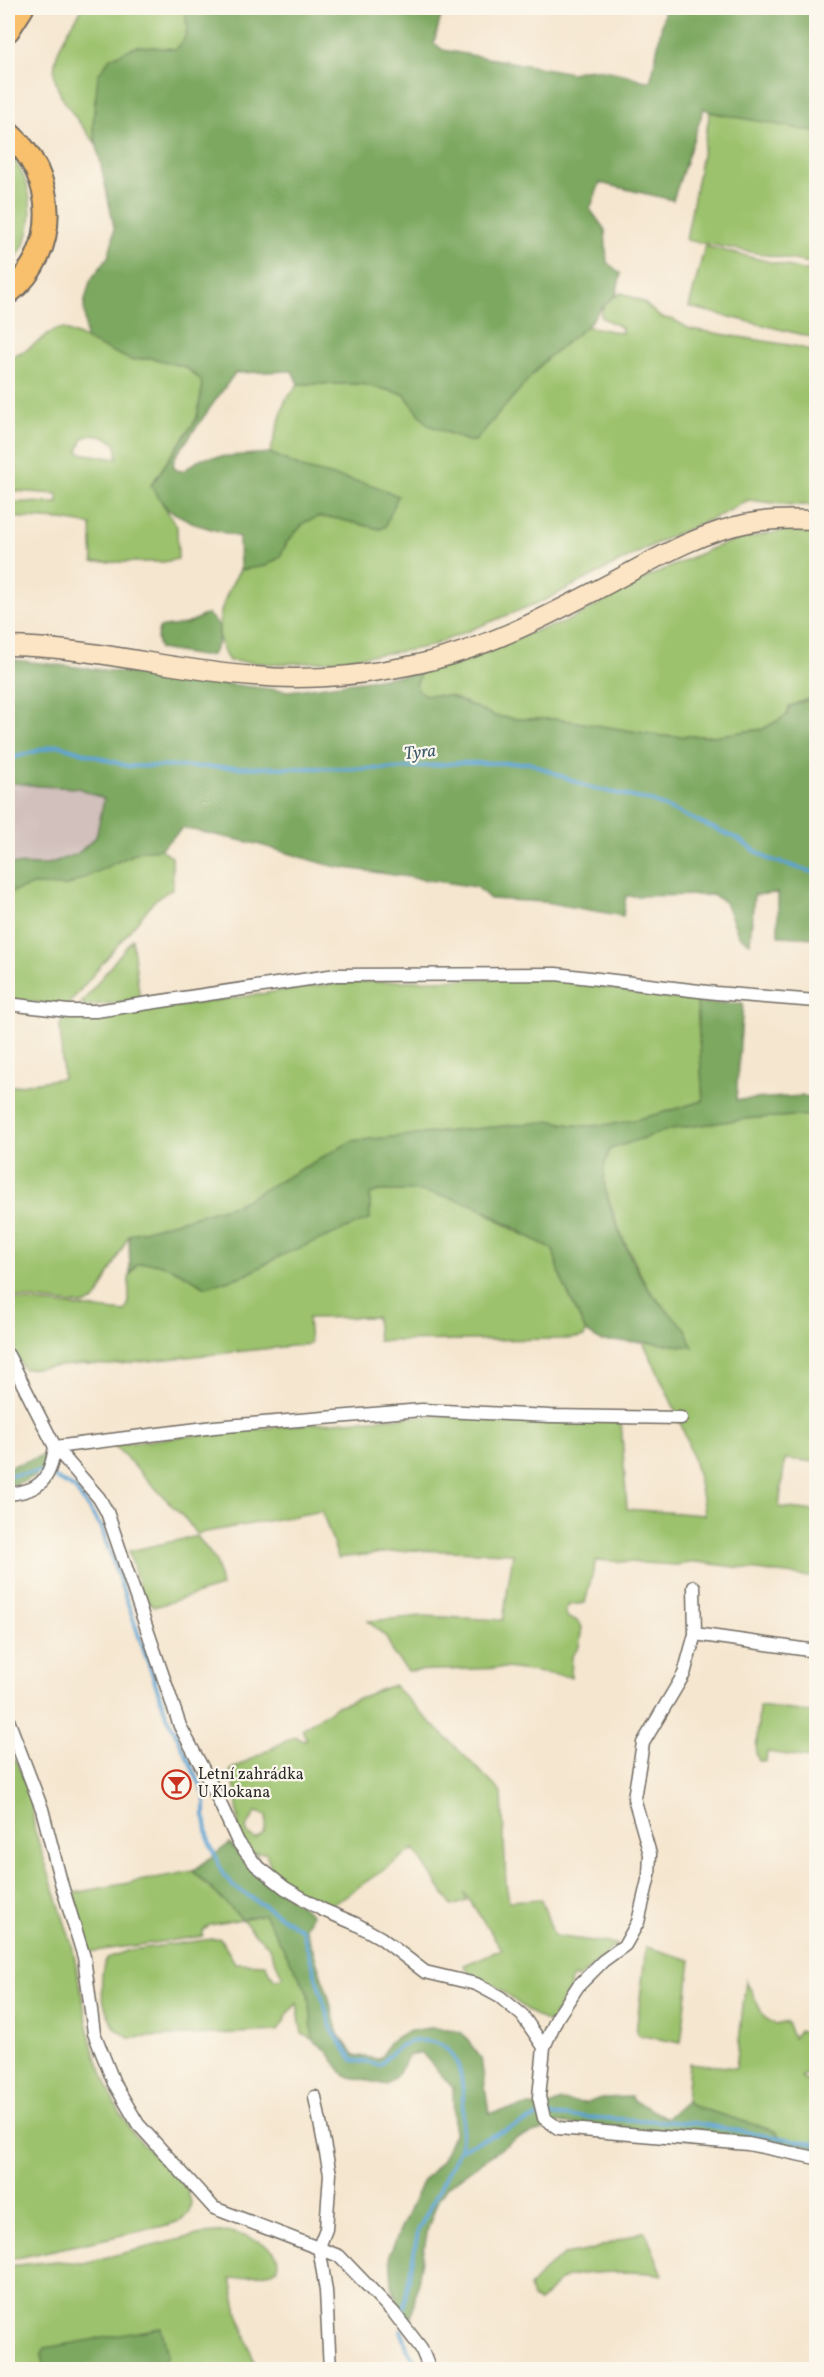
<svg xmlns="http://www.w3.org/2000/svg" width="824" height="2377" viewBox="0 0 824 2377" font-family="Vollkorn,serif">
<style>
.industrial{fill:#d1c0bc}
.green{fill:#9cc26d;stroke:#64764c;stroke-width:1.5;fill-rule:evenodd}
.forest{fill:#7da860;stroke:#546a46;stroke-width:1.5}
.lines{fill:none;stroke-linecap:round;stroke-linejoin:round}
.stream{stroke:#5ba3d2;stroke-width:4}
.street-casing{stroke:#726c64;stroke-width:15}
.secondary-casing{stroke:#726c64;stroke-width:21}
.highway-casing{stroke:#726c64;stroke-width:26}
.street{stroke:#fff;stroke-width:12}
.secondary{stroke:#fce5c4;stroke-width:18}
.highway{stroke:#f8bf6c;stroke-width:22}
.labels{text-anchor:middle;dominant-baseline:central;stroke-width:4.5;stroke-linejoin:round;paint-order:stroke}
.poi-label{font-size:16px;fill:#2b2b2b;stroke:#fbf7ec;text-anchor:start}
.water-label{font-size:18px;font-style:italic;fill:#3e5b6e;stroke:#fbf7ec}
</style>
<rect width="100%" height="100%" fill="#fbf7ec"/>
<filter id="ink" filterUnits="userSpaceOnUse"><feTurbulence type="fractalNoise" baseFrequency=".0167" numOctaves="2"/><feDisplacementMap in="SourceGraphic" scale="12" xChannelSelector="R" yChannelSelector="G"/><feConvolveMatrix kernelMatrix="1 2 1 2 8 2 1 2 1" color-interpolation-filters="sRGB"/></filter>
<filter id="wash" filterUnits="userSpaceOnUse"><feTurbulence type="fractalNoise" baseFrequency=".008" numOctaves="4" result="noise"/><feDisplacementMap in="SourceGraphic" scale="24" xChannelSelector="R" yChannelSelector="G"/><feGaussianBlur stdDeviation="1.35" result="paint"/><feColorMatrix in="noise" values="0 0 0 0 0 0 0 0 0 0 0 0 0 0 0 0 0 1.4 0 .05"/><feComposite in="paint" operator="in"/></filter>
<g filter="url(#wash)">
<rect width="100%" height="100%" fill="#f5e6cf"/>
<path class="industrial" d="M8,782L39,786L78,788L104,799L96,837L77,854L45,865L8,864Z"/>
<path class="green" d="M83,8H184C188,25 190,36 176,49L137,46L95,98L93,127L96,144C50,85 37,74 83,8Z
M710,112L816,132V264L686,240Z
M8,151C12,158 17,164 21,171C33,192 34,226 23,247C19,254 15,261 8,264Z
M705,246L816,273V338L689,307Z
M622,293L643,302L660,317L674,320L690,329L795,346L809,350L816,356V505H791L748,500L723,514L667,538L547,599L431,646L404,651L317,662L276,664L229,661C208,632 223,597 240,570L266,566L280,557L287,542L305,522L318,517L334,518L380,529L385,527L375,486L305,469L270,453L285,401L298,384H361L404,394L415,407L445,432L468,441H475L546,359L586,326L622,333V328L601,317C600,305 612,297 622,293Z
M56,329H64L131,360L152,358L185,367L201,380L202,389L197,418L151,485L177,527L178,559L163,562H93L91,525L63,520L8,517V358L26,350ZM92,435C108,437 120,440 117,459L80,453L78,451L83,438ZM13,491L58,494V503L12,502Z
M788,530L816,531V696L790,706L788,715L763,729L712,736H663L557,719H517L495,716L450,696L426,695L420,692L416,686L421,671L476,655L538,630L564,623L650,576L717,546L741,539Z
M160,849L172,857L173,888L155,900L67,1006L8,999V893L34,885L67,886L140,851Z
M132,939L140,1000L87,1006L81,1004Z
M465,979H571L636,994L697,1001L703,1101C659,1113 600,1136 554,1121L352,1141L238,1204L129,1235L98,1296L93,1302L82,1305L8,1296V1087L63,1078L60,1025L64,1017L187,1005L306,987L342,983Z
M816,1115V1462L785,1459L779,1507L816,1511V1578L697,1562L676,1565L596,1560L585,1603L569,1605L565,1611L568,1618L578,1621L582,1627L579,1647L572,1656L571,1677L506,1668L408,1671L394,1655L386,1637L368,1621L423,1616L503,1620L513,1553L411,1550L338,1558L322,1511L196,1534L187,1521L114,1445C226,1431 338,1419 451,1415L452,1418L453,1415L621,1421L627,1509L704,1515C698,1452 670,1397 643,1342L692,1346L689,1343L686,1329L672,1317L647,1287L620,1232L605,1189L603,1169L610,1149L671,1129L754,1118Z
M381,1191H420L452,1198L476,1206L516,1231L550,1247L556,1255L561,1278L586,1332L584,1337L567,1339L378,1341L376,1317L308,1318L310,1344L110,1365L85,1364L24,1369L8,1341V1299L125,1312L129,1302V1277L137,1264C161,1258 185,1275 206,1287L246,1275L280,1256L369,1194Z
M197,1536L216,1561L221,1587L154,1607L141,1593L129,1551Z
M393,1685L502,1793L506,1884L509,1901L541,1899L554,1936L617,1944L578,1979L574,1977L569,1982L571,1987L550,2022L537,2017L490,1982L470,1974L464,1965L502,1949L464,1892L467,1901L452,1906L414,1849L332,1905C307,1900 287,1884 268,1868L270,1864L266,1853L256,1852L258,1859L239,1836L236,1791L230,1770L295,1736L303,1741L306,1739L302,1729L335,1707ZM256,1812L266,1815C267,1827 267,1833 255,1839L248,1835L246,1828Z
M759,1706L816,1713V1759L767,1752L766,1762L759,1761L756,1754Z
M8,1755L17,1763L32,1801L34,1828L72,1945L92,2046L114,2102L133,2134L187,2189L191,2202L189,2212L182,2220L168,2225L8,2260Z
M193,1871L242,1919L264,1914L309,1994L313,2040L302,2034L297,2003L286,2016L284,2022L278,2031L129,2038C125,2034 117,2031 114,2026C102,2008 97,1977 107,1958L130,1950L220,1938L235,1963L265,1964L274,1979L283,1978L268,1945L256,1935L242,1919L210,1925L203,1931V1936L89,1952L74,1893Z
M646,1947L691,1960L681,2043L638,2035L636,2033Z
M746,1980L764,2017L776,2025L787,2022L793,2038L799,2031L808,2034L812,2027L816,2026V2073L803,2075L801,2078L816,2086V2145L786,2144L775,2131L689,2105L686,2101L689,2063L736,2068Z
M645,2231L663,2275C645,2271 578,2270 563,2279C553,2285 548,2295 539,2302L532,2298L529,2287L550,2265L564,2255L591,2250Z
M231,2232C249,2238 284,2244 277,2269L272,2272L231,2279L238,2313L257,2370L160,2369L168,2355L160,2328L42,2353L43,2369H8V2266L56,2261L83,2263L202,2234Z"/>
<path class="forest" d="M184,8H443L434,43L443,50L572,73C591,66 607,70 627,75C635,77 642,82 650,81L653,71L665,8H816V132L710,112L704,108L673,200L600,183L590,209L605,230L607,262L621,274L616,295L602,307L587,326L546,359L475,441H468L428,425L404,394L361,384H298L292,371L235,373L175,457L173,465L176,470L183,471L202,458L270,453L305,469L375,486L398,496L385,527L380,529L334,518L318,517L305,522L287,542L280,557L266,566L240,570L239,537L198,525L168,510L151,486L197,418L202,389L201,380L185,367L152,358L131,360L86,340L84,304L90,281L108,257L113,239L114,227L93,127L98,75L110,58L137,46L176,49C190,36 188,25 184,8Z
M208,614L219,626L218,643L212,655L201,656L159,649L157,638L159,628C168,626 176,626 185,624C193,623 199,616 208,614Z
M14,660L289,691L420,673L416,686L420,692L426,695L450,696L495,716L517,719H557L663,736H712L763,729L787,715L789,707L816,696V938L778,936V893L754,895L750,943L739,936L725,902L712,895L626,896L623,916L544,902L490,899L477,887L332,866L257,844L183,828L160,849L140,851L67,886L34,885L8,893V864L45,865L77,854L96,837L104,799L78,788L39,786L8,782V661Z
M697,1003H743L736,1100L802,1096L816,1098V1115L754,1118L671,1129L610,1149C608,1156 604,1164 604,1171C603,1203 630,1259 647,1287C656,1302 672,1314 684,1327C689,1333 688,1341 693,1347L643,1342L601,1341L586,1332L561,1278L553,1250L476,1206L452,1198L420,1191H381L370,1194V1219L280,1256L246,1275L206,1287C185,1275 161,1258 137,1264L130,1275L129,1235L238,1204L352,1141L554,1121C599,1136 659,1113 703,1101Z
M45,1455C42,1481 29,1479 8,1486V1467Z
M230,1843L248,1867L312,1914L305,1927L328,1995L338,2034L354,2055L376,2059L383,2056L389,2042L406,2032L429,2028L449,2029L462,2033L481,2058L489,2113L527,2106L547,2107L561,2101L586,2103L601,2098L632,2097L633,2100L667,2118L686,2101L690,2105L775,2131L786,2144L816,2145V2154L558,2123L543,2130L516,2138L447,2187L437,2202L428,2228L411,2319L398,2304L392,2285L390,2253L422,2182L441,2161L454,2134L453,2088L421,2052L408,2056L399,2073L387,2085L345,2076L326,2050L313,2040L309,1994L264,1914L242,1919L193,1871Z
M161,2328L168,2355L160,2369H43L42,2353L45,2348Z"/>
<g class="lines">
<path class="stream" d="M8,759L58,745L127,766L395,769L458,763H530L588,787L651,801L736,838L768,859L816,873
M8,1475L44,1472L75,1489L101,1527L165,1711L205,1795V1818L209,1842L223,1874L233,1886L302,1930L332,2030L353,2060L380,2065C396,2048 403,2039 427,2041C475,2046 462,2118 460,2149L542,2115L694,2123L816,2144
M402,2317L418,2231L459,2150
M401,2330L408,2350L421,2370"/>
</g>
</g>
<g filter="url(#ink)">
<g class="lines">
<defs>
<path id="street" d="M8,1004L68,1011H96L336,975L556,974L716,993L816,1001
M8,1355L55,1447L99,1498L107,1512L180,1726L211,1784L238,1842L256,1865L285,1888L321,1909L356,1924L381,1938L425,1972L476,1984L500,1997L522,2015L544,2047
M55,1447L214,1427L422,1410L550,1416L681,1418
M8,1494C41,1491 50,1479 55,1447
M694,1587L695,1634L816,1651
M695,1634L684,1674L643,1743L634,1798L650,1854L649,1876L638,1922L625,1945L603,1961L578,1986L557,2018L544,2047L539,2097L544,2118L558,2128L748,2144L816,2158
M8,1720L42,1809L62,1886L84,1957L94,2033L114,2083L138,2124L214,2208L339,2256L394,2313L421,2348L430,2370
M315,2097L330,2174L326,2229L319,2247L326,2291L330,2370"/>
<path id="secondary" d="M8,646C91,647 172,670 254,676C305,681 358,676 408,666C480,652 548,616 612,582C655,559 700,532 749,523C770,519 795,519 816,520"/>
<path id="highway" d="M8,30L22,8
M8,133C58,175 61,252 8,293"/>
</defs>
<use href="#street" class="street-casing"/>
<use href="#secondary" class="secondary-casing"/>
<use href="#highway" class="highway-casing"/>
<use href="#street" class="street"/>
<use href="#secondary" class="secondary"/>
<use href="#highway" class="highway"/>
</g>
</g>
<defs>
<symbol id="bar-ring" viewBox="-11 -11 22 22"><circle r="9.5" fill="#fbf7ec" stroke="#c8321e" stroke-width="1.5"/><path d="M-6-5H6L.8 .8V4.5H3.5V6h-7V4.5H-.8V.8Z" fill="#c8321e"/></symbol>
</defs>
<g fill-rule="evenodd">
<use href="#bar-ring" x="160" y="1768" width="33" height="33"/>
</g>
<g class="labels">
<g class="poi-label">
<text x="198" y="1775">Letní zahrádka<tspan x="198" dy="18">U Klokana</tspan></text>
</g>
<g class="water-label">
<text transform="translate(420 753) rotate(-6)">Tyra</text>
</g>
</g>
<rect width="824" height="2377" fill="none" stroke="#fbf7ec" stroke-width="30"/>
</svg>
